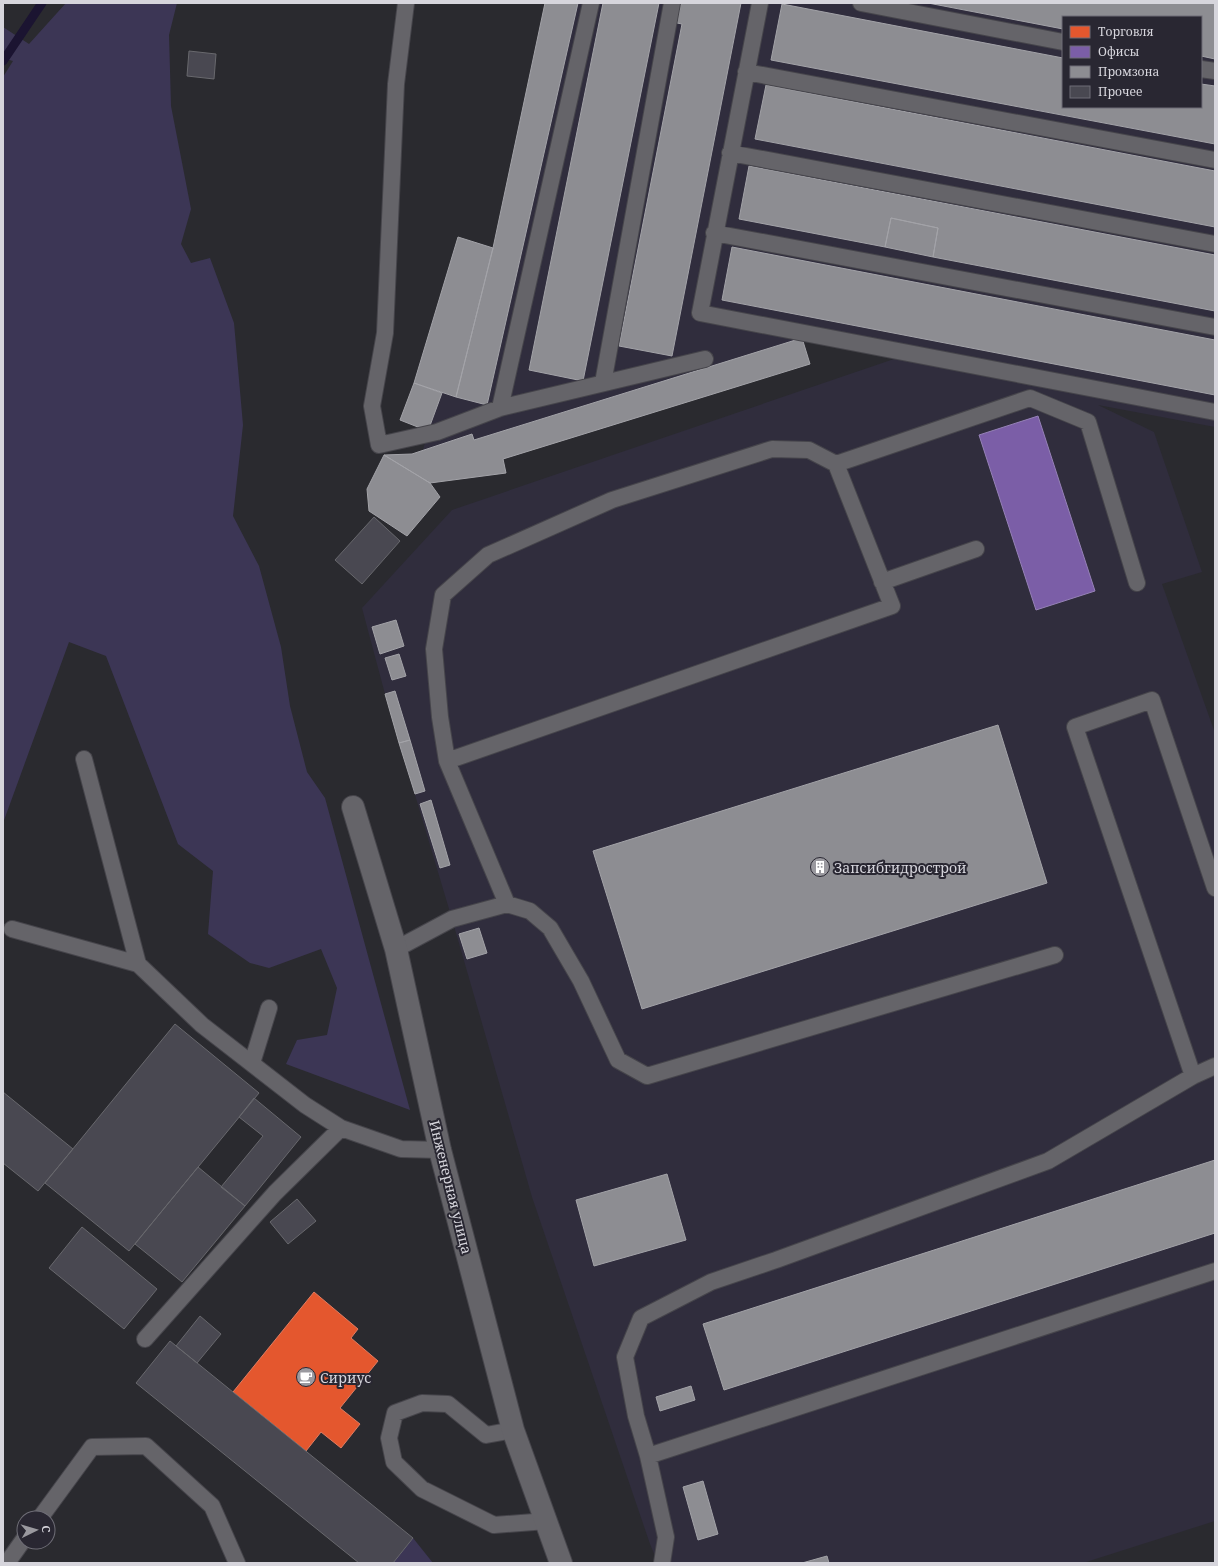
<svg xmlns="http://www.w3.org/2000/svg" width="1218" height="1566" viewBox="0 0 1218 1566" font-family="'Noto Serif',serif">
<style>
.built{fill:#302d3d;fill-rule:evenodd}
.green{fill:#3c3655}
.shops{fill:#e4572e;stroke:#e07d62}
.offices{fill:#7b5ea7;stroke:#9682b7}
.industry{fill:#8d8d92;stroke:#a3a3a8}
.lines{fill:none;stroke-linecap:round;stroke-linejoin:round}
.stream{stroke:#1b1431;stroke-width:9}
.building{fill:#494851;stroke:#68686d}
.lane-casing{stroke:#46454b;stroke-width:18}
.street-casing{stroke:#46454b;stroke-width:24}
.lane{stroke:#656469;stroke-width:16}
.street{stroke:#656469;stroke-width:22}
.labels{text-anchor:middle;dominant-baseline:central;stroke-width:4;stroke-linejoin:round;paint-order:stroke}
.poi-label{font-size:14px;fill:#d6d5dc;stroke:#292732;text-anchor:start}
.street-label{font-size:14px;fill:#d6d5dc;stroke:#292732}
</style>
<rect width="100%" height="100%" fill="#2a2a2f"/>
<path class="built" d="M545,3H1215V427L1098,405L1154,432L1202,572L1162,584L1215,733V1521L1083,1563H658L650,1544L532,1197L452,919L385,694L362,608L452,510L894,359L802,339L810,364L503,459L506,473L430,483L384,455L412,454L423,450L428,431L400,420L414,383L458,237L493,248ZM1063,17H1201V107H1063Z"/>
<path class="green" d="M66,3H177L169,35L171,106L191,209L181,244L191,263L210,258L234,323L243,425L233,516L259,566L281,647L290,706L307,772L325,798L410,1110L286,1064L297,1040L327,1035L337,988L321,949L269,968L250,963L208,934L213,871L178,844L106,656L69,642L3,823V77L13,61L3,58V27L29,44Z
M413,1538L433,1563H393Z"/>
<path class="shops" d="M314,1292L358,1329L351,1338L378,1361L340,1408L360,1424L341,1448L321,1432L306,1451L233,1392Z"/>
<path class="offices" d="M1038,416L1095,591L1036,610L979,435Z"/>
<path class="industry" d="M545,3H578L487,405L456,397L493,248Z
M603,3H659L583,381L529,370Z
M681,3H741L672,356L619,346L682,24L677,23Z
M928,3H1215V59L1201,56V17H1063V29Z
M782,4L1063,58V107H1201V84L1215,86V144L771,60Z
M766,85L1215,171V227L755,139Z
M749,166L1215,255V311L933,257L938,228L891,218L885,247L739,219Z
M891,218L938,228L933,257L885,247Z
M458,237L493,248L456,397L414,383Z
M732,247L1215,340V395L722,300Z
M802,338L810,364L503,459L506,473L430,483L384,455L412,454L472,434L474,440Z
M414,383L442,393L428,431L400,420Z
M384,455L430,483L440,497L407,536L369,511L367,489Z
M396,620L404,646L380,654L372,627Z
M399,654L406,676L392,680L385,658Z
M395,691L410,740L399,743L385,694Z
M998,725L1047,883L642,1009L593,851Z
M410,740L425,791L415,794L399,743Z
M431,800L450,865L440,868L420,804Z
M479,928L487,953L467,959L459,934Z
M1215,1160V1233L724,1390L703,1324Z
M667,1174L686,1240L594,1266L576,1200Z
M691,1386L695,1400L660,1411L656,1397Z
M703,1481L718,1534L698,1540L683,1487Z
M827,1556L829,1563H802Z"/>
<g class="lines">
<path class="stream" d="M3,61L42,3"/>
</g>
<path class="building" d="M189,51L216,54L214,79L187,76Z
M374,517L400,541L362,584L335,560Z
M175,1024L259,1093L129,1251L45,1183Z
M3,1092L73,1149L38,1191L3,1163Z
M254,1098L301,1137L245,1206L221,1187L263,1136L239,1117Z
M198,1167L245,1206L182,1282L135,1244Z
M297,1199L316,1221L288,1244L270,1222Z
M82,1227L157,1289L124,1329L49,1268Z
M200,1316L221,1334L197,1363L176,1346Z
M170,1341L413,1538L393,1563H359L136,1383Z"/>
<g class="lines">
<defs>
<path id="lane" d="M406,3L396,84L385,333L372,406L379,445L437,432L500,408L705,359
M760,3L700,313L1215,412
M861,3L1063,42
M1201,69L1215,71
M746,72L1215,160
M730,153L1215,244
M714,233L1215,327
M603,383L672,3
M500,408L591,3
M836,464L1030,398L1088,422L1137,583
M882,582L976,549
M84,759L138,964
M447,761L892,606L836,464L809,450L772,449L612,500L488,555L443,595L434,649L440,717L447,761L507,904
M12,929L138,964L202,1025L305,1105L341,1128L401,1149L440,1150
M396,949L452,919L507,904L530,911L550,928L581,981L618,1060L647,1076L1055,955
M252,1063L269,1008
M1193,1076L1075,727L1152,700L1215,888
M145,1339L275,1193L341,1128
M513,1430L486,1435L448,1404L422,1403L395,1413L389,1438L394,1462L422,1489L494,1525L547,1521
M648,1456L1215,1271
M40,1518L92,1447L146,1446L212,1506L237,1563
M7,1563L24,1539
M662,1563L666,1537L648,1456L636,1416L625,1357L641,1318L711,1282L776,1260L1048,1161L1193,1076L1215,1066"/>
<path id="street" d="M353,807L396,949L440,1150L513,1430L561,1563"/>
</defs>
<use href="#lane" class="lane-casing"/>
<use href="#street" class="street-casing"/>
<use href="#lane" class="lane"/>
<use href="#street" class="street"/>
</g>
<defs>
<symbol id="building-disc" viewBox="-11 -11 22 22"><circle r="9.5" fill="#9a999f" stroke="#292732"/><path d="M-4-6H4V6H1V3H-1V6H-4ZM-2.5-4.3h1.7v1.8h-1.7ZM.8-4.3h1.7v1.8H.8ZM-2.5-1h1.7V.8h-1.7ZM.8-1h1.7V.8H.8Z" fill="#fff"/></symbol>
<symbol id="cafe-disc" viewBox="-11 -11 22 22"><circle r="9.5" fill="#9a999f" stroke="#292732"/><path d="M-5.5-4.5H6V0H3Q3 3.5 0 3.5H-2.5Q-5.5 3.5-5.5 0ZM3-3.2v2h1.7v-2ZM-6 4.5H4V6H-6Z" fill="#fff"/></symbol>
</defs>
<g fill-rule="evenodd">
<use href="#building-disc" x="809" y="856" width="22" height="22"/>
<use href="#cafe-disc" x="295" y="1366" width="22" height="22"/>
</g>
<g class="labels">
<g class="poi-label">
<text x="834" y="867">Запсибгидрострой</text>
<text x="320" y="1377">Сириус</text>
</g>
<g class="street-label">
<text transform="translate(451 1187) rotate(76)">Инженерная улица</text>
</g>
</g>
<rect width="1218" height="1566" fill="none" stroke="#d6d5dc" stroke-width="8"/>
<rect x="1062" y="16" width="140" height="92" fill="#292732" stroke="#6e6d76"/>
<rect x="1070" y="26" width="20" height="12" fill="#e4572e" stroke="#6e6d76"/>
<text x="1098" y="36" font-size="12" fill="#d6d5dc">Торговля</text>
<rect x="1070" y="46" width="20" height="12" fill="#7b5ea7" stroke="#6e6d76"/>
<text x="1098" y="56" font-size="12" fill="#d6d5dc">Офисы</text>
<rect x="1070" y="66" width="20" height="12" fill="#8d8d92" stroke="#6e6d76"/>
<text x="1098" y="76" font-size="12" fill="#d6d5dc">Промзона</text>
<rect x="1070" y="86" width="20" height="12" fill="#494851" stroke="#6e6d76"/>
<text x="1098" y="96" font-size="12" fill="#d6d5dc">Прочее</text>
<g transform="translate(36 1530) rotate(85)"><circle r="19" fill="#292732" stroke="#6e6d76"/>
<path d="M0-3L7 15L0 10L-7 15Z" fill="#9a999f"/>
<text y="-6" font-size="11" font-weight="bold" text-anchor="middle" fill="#d6d5dc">С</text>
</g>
</svg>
